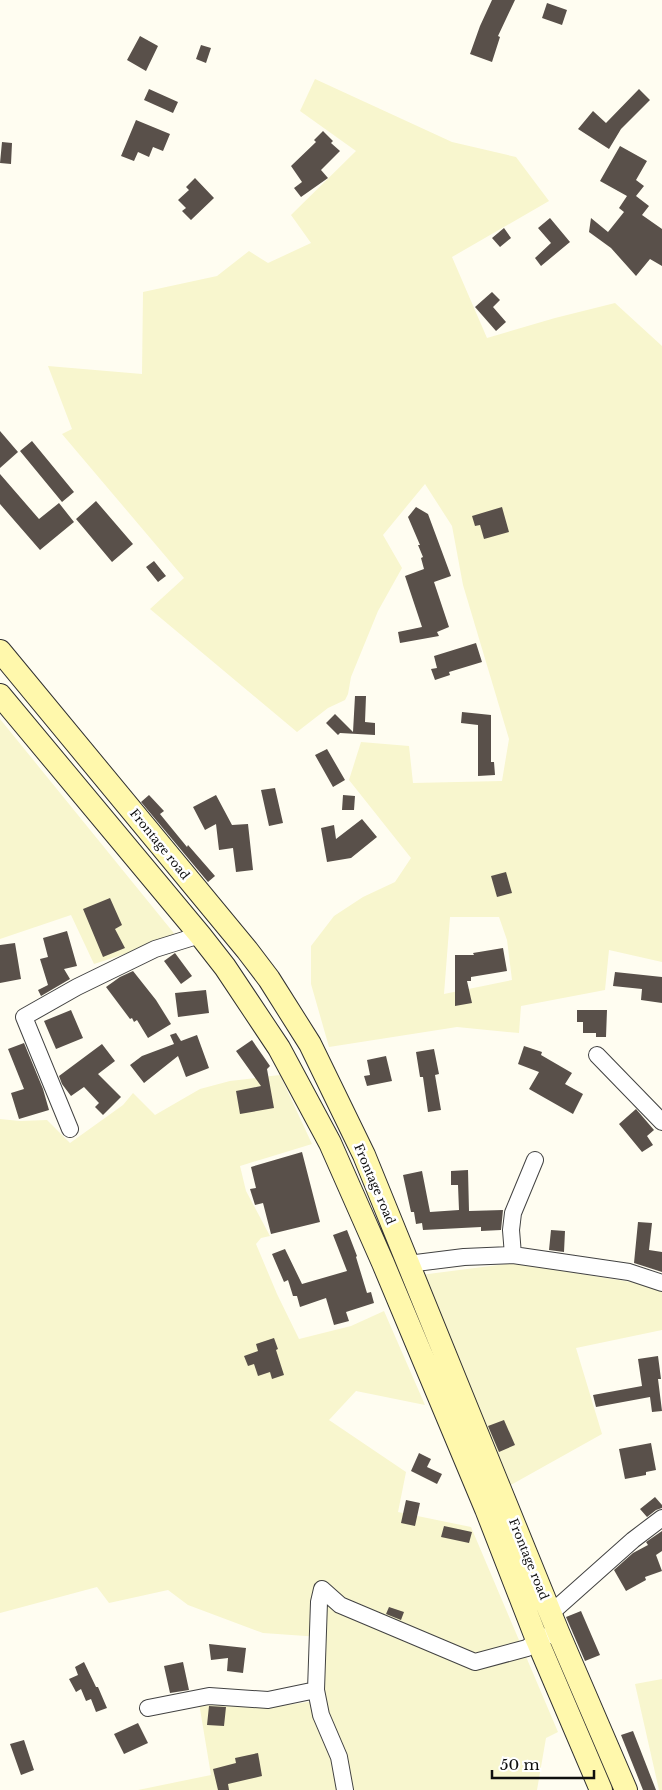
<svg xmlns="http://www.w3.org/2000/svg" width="662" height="1790" viewBox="0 0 662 1790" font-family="'Libre Baskerville',serif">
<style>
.farmland{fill:#f8f6ce;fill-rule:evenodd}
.building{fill:#59504a}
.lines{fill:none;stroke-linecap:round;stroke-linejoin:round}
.street-casing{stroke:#424242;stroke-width:18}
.secondary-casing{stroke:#313131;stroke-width:24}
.street{stroke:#fff;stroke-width:16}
.secondary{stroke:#fff8ac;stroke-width:22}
.labels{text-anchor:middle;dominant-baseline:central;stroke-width:5;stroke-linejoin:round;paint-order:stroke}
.street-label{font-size:12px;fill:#0f0f0f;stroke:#fff}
</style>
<rect width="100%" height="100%" fill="#fffdf1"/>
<path class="farmland" d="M315,79L452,142L516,157L549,201L452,257L487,338L555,318L615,303L662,346V962L609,950L605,990L521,1006L519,1033L457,1027L329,1047L311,984V946L334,916L363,897L395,882L411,858L349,780L361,742L409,746L413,783L502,781L509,739L463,585L452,526L425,484L383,535L402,568L378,611L351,677L348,694L345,700L328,708L297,732L150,609L184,578L62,434L72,429L48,366L142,374L143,292L217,276L249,251L268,263L311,243L291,215L356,151L300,111ZM450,917H499L507,940L512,980L444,994Z
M0,719L177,937L94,964L71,915L0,939Z
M280,1075L312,1144L240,1166L246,1191L270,1236L261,1238L256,1244L277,1294L299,1339L351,1326L384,1311L425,1405L356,1391L329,1420L406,1472L398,1512L471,1527L558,1732L546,1738L537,1790H138L211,1775L199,1703L267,1708L321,1700L320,1637L263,1633L188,1605L168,1590L109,1603L97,1587L0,1613V1119L20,1121L47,1120L70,1143L123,1105L133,1093L155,1115L200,1089L230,1081Z
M513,1263L662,1287V1330L576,1348L602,1434L509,1486L413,1276Z
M662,1679V1790H659L635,1684Z"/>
<path class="building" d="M492,0H515L498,36L500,37L492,62L470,54L480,26Z
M547,3L567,10L562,25L542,18Z
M140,36L158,46L146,71L127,60Z
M201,45L211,48L206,63L196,59Z
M149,89L178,102L173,113L144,100Z
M639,89L650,100L621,129L609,149L578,129L593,111L606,123Z
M136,120L170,134L163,151L153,147L149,157L138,152L134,161L121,156Z
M323,131L333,141L331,143L340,151L321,170L328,178L301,197L294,188L302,182L291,166L316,142L314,140Z
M2,142L12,143L11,164L0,163Z
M620,146L647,161L636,180L644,186L636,196L649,206L642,215L662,229V266L650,259L636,276L611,248L589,232L591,218L608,232L624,212L619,208L627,196L600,181Z
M195,178L214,198L191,220L182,211L186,208L178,200L189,190L186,187Z
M550,218L570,242L541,266L535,258L551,243L538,228Z
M504,228L511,238L500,247L492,238Z
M492,292L500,300L493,307L506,322L496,331L475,307Z
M0,431L18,452L0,468Z
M32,441L74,492L62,502L20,451Z
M0,474L39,519L59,503L74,522L40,550L0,504Z
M96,501L133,544L112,562L76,519Z
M416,507L428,514L451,576L434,582L449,627L437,632L439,636L400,643L398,632L422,627L405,576L424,569L421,558L423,557L418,545H420L408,517Z
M502,507L509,532L484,539L480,525L475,526L472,516Z
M154,561L166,576L158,582L146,567Z
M476,643L482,662L449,672L450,675L435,680L431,669L437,668L434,656Z
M355,696H366L365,722L375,723V735L340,733L338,735L326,723L335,714L353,732Z
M462,712L491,715V762H494L495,775L478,776V725L461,723Z
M327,749L345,780L333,787L315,755Z
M275,788L283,823L269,826L261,790Z
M149,795L164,811L160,814L187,847L188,845L215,876L208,882L141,802Z
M216,795L232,825L248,824L253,870L236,872L233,848L219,850L216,824L205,830L193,807Z
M343,795L355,796L354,810H342Z
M362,819L377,837L351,858L327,862L321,828L334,825L336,839Z
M506,872L512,893L497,897L491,876Z
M110,898L122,925L115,929L125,948L103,957L83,909Z
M67,931L77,966L64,969L70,979L41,996L38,990L48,985L40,959L48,957L43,938Z
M15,943L21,979L0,983V945Z
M503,948L507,971L471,977V981H467L472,1003L455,1006V955H474L473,953Z
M175,953L192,976L181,984L164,961Z
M133,971L156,1000L171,1024L148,1038L137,1020L134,1022L132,1018L130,1019L106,987L120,977Z
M615,972L662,977V1003L641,1000L642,989L613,986Z
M206,990L209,1013L178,1017L175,993Z
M71,1010L83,1038L56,1049L44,1021Z
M577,1010H607L606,1037H596V1033H583V1022H577Z
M176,1033L181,1041L197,1035L209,1068L186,1077L178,1056L144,1083L130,1065L142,1056L174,1044L170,1035Z
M252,1040L270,1066L267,1069L274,1108L240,1114L236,1091L261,1086L236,1051Z
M24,1043L43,1089L49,1110L19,1119L11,1093L24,1089L8,1049Z
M102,1044L115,1061L98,1074L121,1097L103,1115L95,1107L99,1103L84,1087L71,1096L62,1084L59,1076Z
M524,1046L542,1052L541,1055L572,1073L565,1084L583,1094L573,1114L529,1089L539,1072L518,1064Z
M434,1049L439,1074L435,1075L441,1110L428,1112L423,1077H420L416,1052Z
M386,1056L392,1081L367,1086L364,1076L370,1075L367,1060Z
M636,1109L654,1130L647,1136L653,1145L642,1152L619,1124Z
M302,1152L320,1222L271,1234L263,1203L255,1205L250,1189L256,1188L251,1167Z
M468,1170L469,1211L503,1210L501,1230L481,1231V1227L423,1230L422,1223L416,1224L414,1212H411L403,1175L422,1171L430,1212L459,1210L458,1185H451V1171Z
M638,1222L652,1223L649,1250L662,1252V1272L634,1263Z
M347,1230L357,1256L356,1257L367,1293L371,1292L374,1303L346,1312L349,1321L334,1325L326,1298L300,1307L297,1296H293L288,1280L284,1282L272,1254L285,1249L302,1284L347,1271L333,1235Z
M551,1230L565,1231L564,1252L549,1250Z
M274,1338L278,1349L276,1350L284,1375L272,1379L270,1372L258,1376L254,1364L248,1366L244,1356L258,1351L256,1344Z
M658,1356L661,1379H658L662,1411L652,1412L650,1397L596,1407L593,1395L642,1386L638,1359Z
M504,1420L515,1445L499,1452L488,1426Z
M651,1443L656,1470L646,1472V1475L625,1479L619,1449Z
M419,1453L431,1459L427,1467L442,1474L437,1484L411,1471Z
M655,1497L662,1505V1508L656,1510L647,1517L640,1509Z
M406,1500L420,1503L415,1526L401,1523Z
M444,1526L472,1532L469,1543L441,1537Z
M662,1531V1551L656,1555L662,1571L645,1577L646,1580L626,1591L614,1570L633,1553L648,1545L646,1542Z
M389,1607L404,1612L401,1620L386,1614Z
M581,1611L600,1655L585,1661L566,1617Z
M209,1644L246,1648L243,1673L227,1671L228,1658L211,1660Z
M84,1662L96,1687H98L107,1708L96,1712L91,1699L86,1701L81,1689L76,1692L69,1679L78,1675L75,1667Z
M183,1662L189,1690L170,1693L164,1666Z
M209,1706L226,1707L224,1726L207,1725Z
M138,1723L148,1743L124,1754L114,1734Z
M633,1731L656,1790H643L621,1735Z
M24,1740L34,1770L21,1775L10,1744Z
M258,1753L262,1776L228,1784L229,1790H218L213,1769L236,1763L235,1758Z"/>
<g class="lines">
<defs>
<path id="street" d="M597,1055L662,1122
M70,1129L24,1017L77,987L155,949L200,935
M513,1255L511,1230L513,1213L535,1160
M408,1264L464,1257L513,1255L629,1272L662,1283
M551,1613L633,1540L662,1518
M316,1690L321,1715L339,1757L345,1790
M148,1708L209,1696L268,1700L316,1690L319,1602L322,1589L340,1605L475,1662L527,1648L537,1640L547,1636"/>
<path id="secondary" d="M0,651L247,950L269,979L310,1044L364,1155L558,1632L626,1790
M0,695L200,935L225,967L279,1048L330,1143L383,1263L486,1509L537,1640L601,1790"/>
</defs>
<use href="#street" class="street-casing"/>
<use href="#secondary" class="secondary-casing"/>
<use href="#street" class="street"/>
<use href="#secondary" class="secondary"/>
</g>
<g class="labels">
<g class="street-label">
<text transform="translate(160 844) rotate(51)">Frontage road</text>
<text transform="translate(375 1184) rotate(67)">Frontage road</text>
<text transform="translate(529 1559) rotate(68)">Frontage road</text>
</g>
</g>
<path d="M492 1770v8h102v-8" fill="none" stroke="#0f0f0f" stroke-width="2.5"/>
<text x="500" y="1770" font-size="15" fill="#0f0f0f" stroke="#ffffff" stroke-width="4" paint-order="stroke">50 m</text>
</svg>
